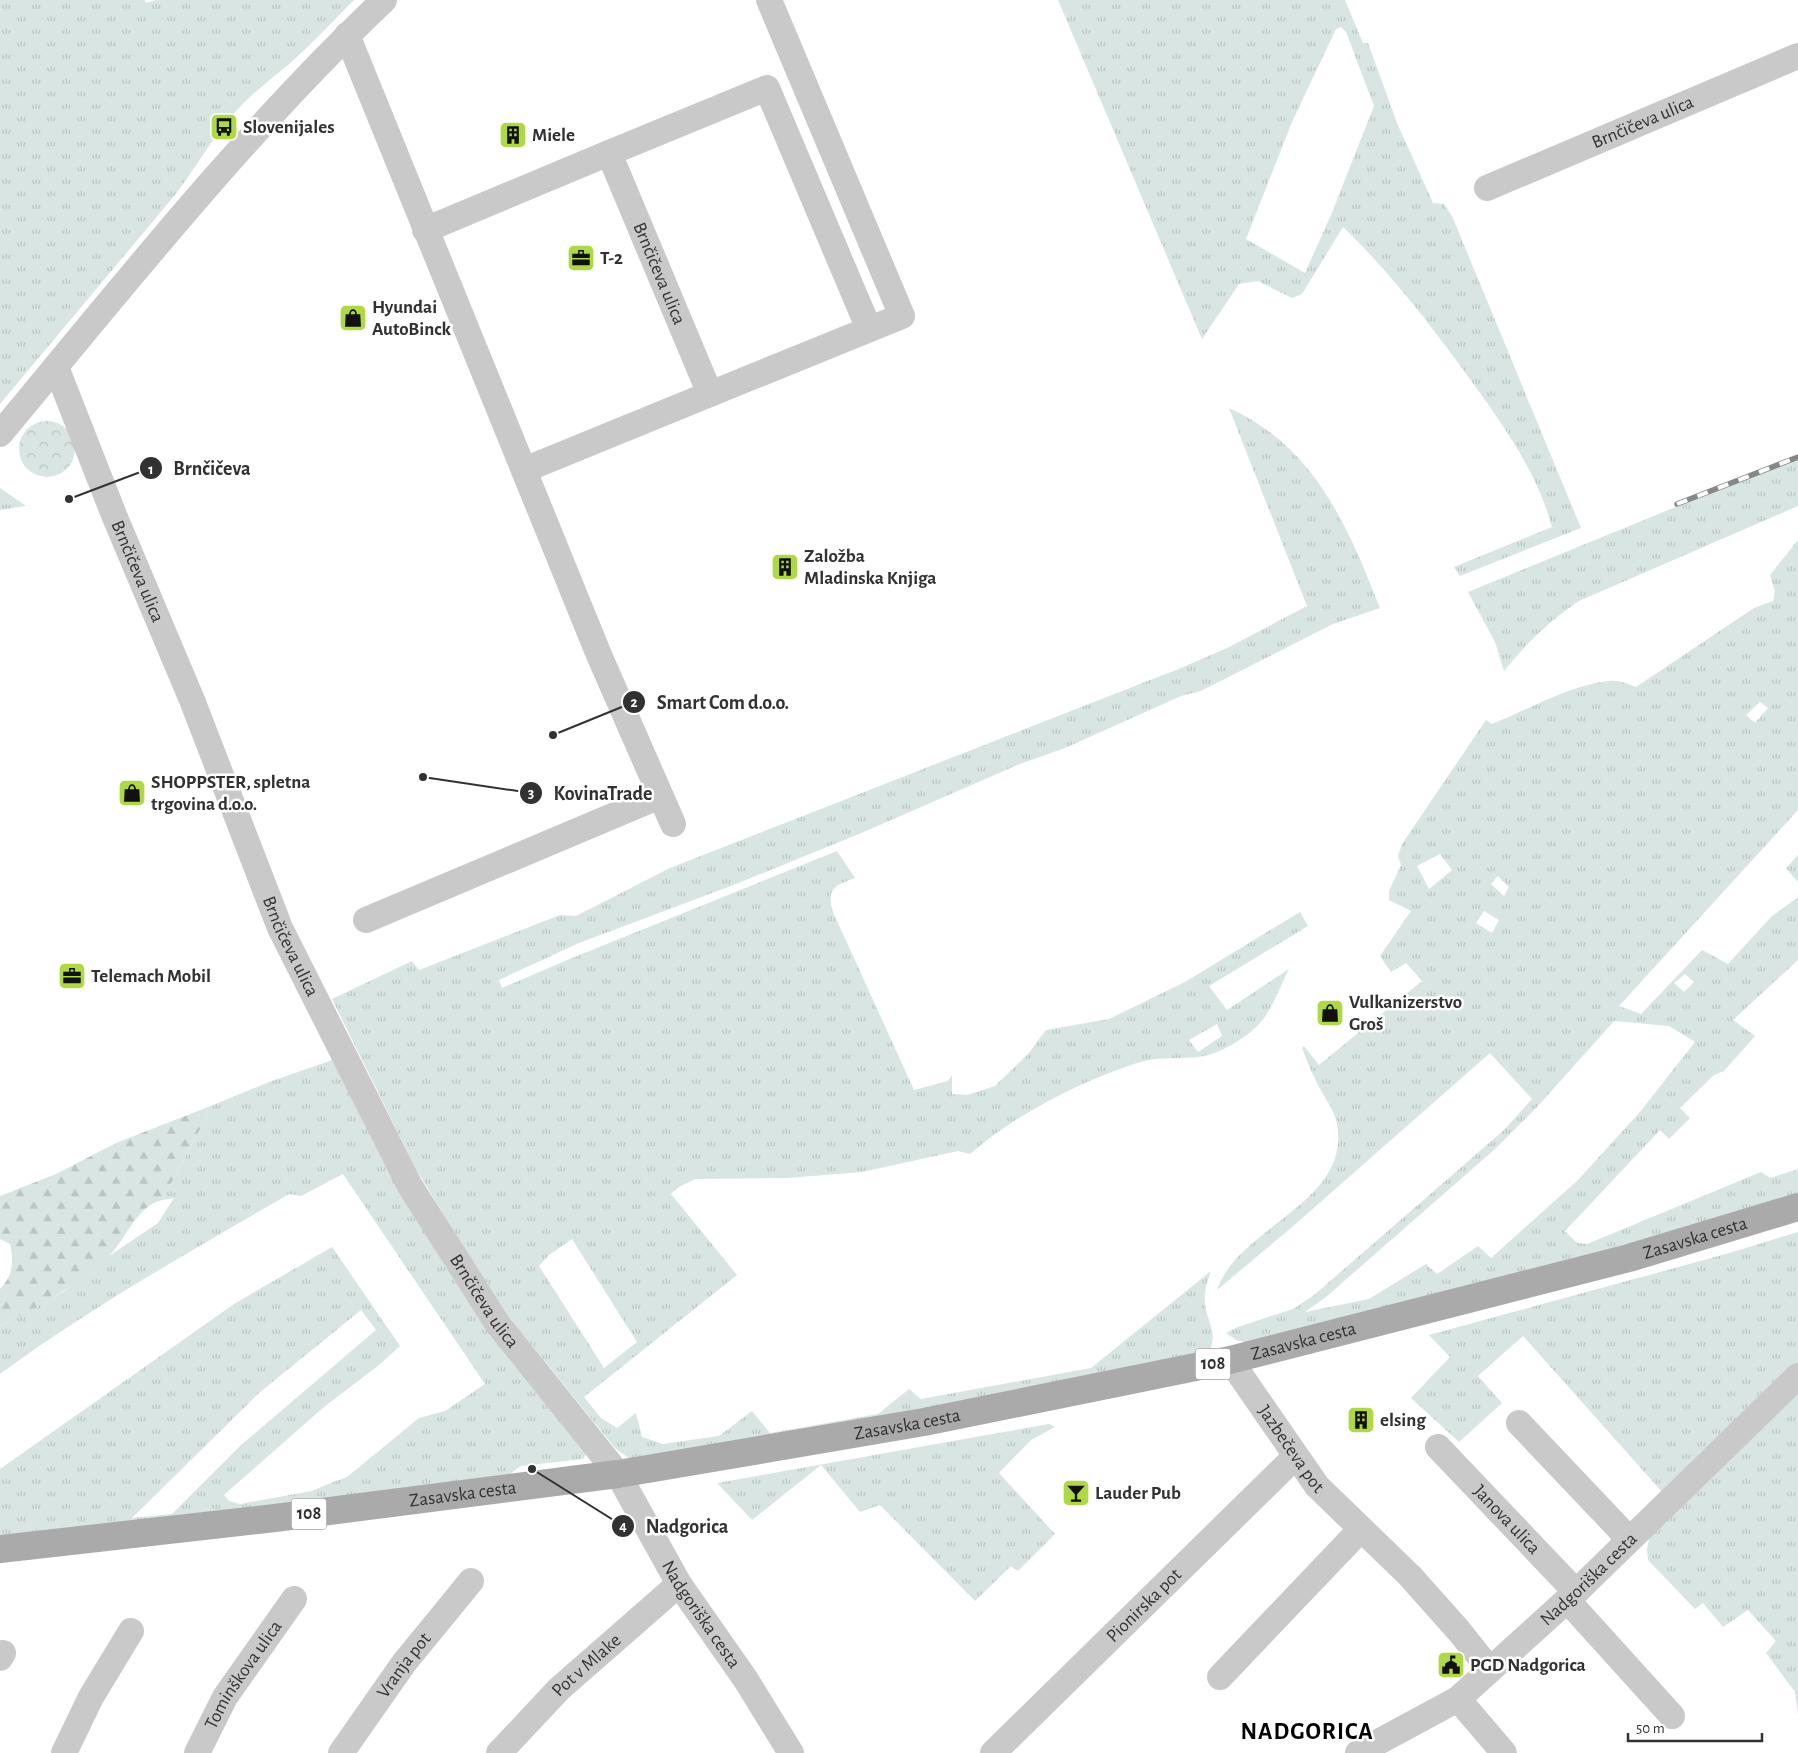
<svg xmlns="http://www.w3.org/2000/svg" width="1798" height="1753" viewBox="0 0 1798 1753" font-family="'Alegreya Sans',sans-serif">
<style>
.grass{fill:url(#grass-tufts);fill-rule:evenodd}
.forest{fill:url(#forest-firs)}
.park{fill:url(#park-crowns)}
.lines{fill:none;stroke-linecap:round;stroke-linejoin:round}
.minor{stroke:#c9c9c9;stroke-width:26}
.major{stroke:#aaa;stroke-width:28}
.rail-casing{stroke:#878787;stroke-width:5.5}
.rail{stroke:#fff;stroke-width:4;stroke-dasharray:11;stroke-linecap:butt}
.labels{text-anchor:middle;dominant-baseline:central;stroke-width:5;stroke-linejoin:round;paint-order:stroke}
.shield{fill:#fff;stroke:#707070;stroke-width:1}
.shield-label{font-size:18px;font-weight:bold;fill:#323232}
.street-label{font-size:19px;fill:#323232;stroke:#fff}
.poi-label{font-size:19px;font-weight:bold;fill:#323232;stroke:#fff;text-anchor:start}
.district-label{font-size:24px;font-weight:bold;letter-spacing:1px;fill:#000;stroke:#fff}
.leader{fill:none;stroke:#323232;stroke-width:2}
.callout-dot{fill:#323232;stroke:#fff;stroke-width:2}
.mark-label{font-size:15px;text-anchor:middle;font-weight:bold;fill:#fff}
.callout-label{font-size:20px;text-anchor:middle;font-weight:bold;fill:#323232;stroke:#fff;stroke-width:5;stroke-linejoin:round;paint-order:stroke}
</style>
<defs>
<pattern id="grass-tufts" width="24" height="20" patternUnits="userSpaceOnUse" patternTransform="scale(1.25)"><rect width="24" height="20" fill="#d8e5e3"/><path d="M3 7l-1-3M5 7V3M7 7l1-3M15 17l-1-3M17 17v-4M19 17l1-3" fill="none" stroke="#bac5c3"/></pattern>
<pattern id="forest-firs" width="22" height="20" patternUnits="userSpaceOnUse" patternTransform="scale(1.25)"><rect width="22" height="20" fill="#d8e5e3"/><path d="M5 1l3.5 6h-7zM16 11l3.5 6h-7z" fill="#bac5c3"/></pattern>
<pattern id="park-crowns" width="20" height="18" patternUnits="userSpaceOnUse" patternTransform="scale(1.25)"><rect width="20" height="18" fill="#d8e5e3"/><path d="M2 6a3 3 0 1 1 6 0M12 15a3 3 0 1 1 6 0" fill="none" stroke="#bac5c3"/></pattern>
</defs>
<rect width="100%" height="100%" fill="#fff"/>
<path class="grass" d="M0,0H145L146,3L156,0H354C332,22 311,45 288,65C270,80 252,93 236,111C213,137 196,167 175,195L0,404Z
M1058,0H1345L1363,43H1368L1397,123L1433,203L1444,204L1452,216L1581,528L1460,576L1454,567L1552,527C1537,471 1501,422 1467,375C1429,323 1390,272 1343,227L1302,294L1292,298L1258,281L1239,284L1202,339ZM1341,27L1346,32L1374,106L1331,215L1305,273L1246,239L1292,122L1336,29Z
M1229,408C1315,447 1347,525 1380,608L1333,624L1201,691L1181,696L1065,748L1020,764L859,834L736,884L579,943L499,980L502,988L572,958L837,851L855,878C835,885 826,889 833,912L914,1090L948,1081L952,1075V1094L967,1095L995,1086L1028,1054L1046,1030L1109,1019L1185,982L1300,912L1308,926L1209,986L1227,1010L1289,969C1281,985 1271,1011 1260,1023C1247,1037 1223,1052 1204,1056C1183,1060 1161,1056 1140,1062C1079,1082 1019,1112 970,1154L958,1151L862,1172L787,1178L695,1179L679,1187L671,1194L737,1275L584,1397L601,1418L617,1428L636,1413L642,1437L663,1444L719,1436L752,1411L770,1433L878,1414L909,1389L921,1399L1091,1368L1211,1271C1207,1282 1204,1291 1205,1302C1206,1322 1219,1332 1209,1352L1063,1386L630,1459L615,1448L498,1304L416,1169L332,999L412,961L419,970L560,915L576,916L670,868L1181,668L1227,648L1307,606ZM1217,1024L1222,1036L1198,1052L1189,1040ZM572,1239L637,1342L604,1368L539,1266L549,1255Z
M1798,457V506L1579,601C1549,621 1526,644 1504,671L1495,642L1468,592Z
M0,488L26,506L0,510Z
M1798,540V810L1619,1006L1641,1014L1702,950L1728,964L1771,917L1798,897V960L1733,1020L1755,1036L1724,1071L1714,1075L1680,1108L1690,1118L1669,1139L1660,1130L1565,1231L1577,1243L1587,1244L1761,1172L1770,1178L1798,1169V1196L1708,1224L1249,1343L1236,1340L1226,1333L1238,1327L1293,1309L1313,1296L1504,1130L1532,1099L1490,1053L1291,1228L1217,1290C1239,1225 1351,1204 1337,1124C1334,1109 1324,1097 1317,1083C1311,1072 1307,1060 1302,1048L1304,1046L1319,1065L1422,981L1406,963L1391,972L1380,956L1411,911L1389,900V891L1401,865L1398,856L1402,844L1486,720L1492,724C1528,710 1571,684 1610,681C1619,680 1627,684 1636,687L1754,608L1773,601L1775,591L1770,575ZM1760,702L1768,708L1755,723L1746,715ZM1440,854L1452,870L1429,889L1417,866ZM1498,876L1509,887L1504,896L1491,884ZM1484,911L1499,920L1492,933L1476,923ZM1685,974L1694,982L1684,992L1674,983ZM1614,1021L1669,1026L1695,1042L1640,1112L1578,1180L1491,1258L1478,1246L1437,1274L1426,1264L1369,1299L1305,1312L1326,1297L1495,1149L1538,1106Z
M1798,855V882L1786,868Z
M338,1058L586,1454L583,1459L521,1466L510,1474L0,1541V1469L234,1304L332,1247L400,1346L379,1365L324,1407L224,1495L229,1501L240,1504L312,1491L333,1482L347,1477L419,1418L445,1411L485,1384L343,1174L301,1196L289,1194C191,1251 91,1307 0,1374V1326L63,1292L109,1256L158,1223L174,1198L162,1200L213,1105L269,1082ZM361,1310L376,1330L241,1445L172,1514L132,1518L259,1393Z
M1798,1232V1367L1664,1494L1523,1336L1478,1376L1502,1403L1459,1442L1411,1398L1450,1357L1429,1335L1726,1254Z
M1798,1390V1714L1795,1692L1766,1653L1776,1641L1748,1610L1723,1627L1703,1603L1695,1609L1648,1560L1647,1549L1651,1530Z
M1049,1424L1055,1427L1031,1440L999,1473L1055,1534L1018,1571L1011,1566L975,1601L880,1505L860,1512L821,1465L752,1520L717,1483Z"/>
<path class="forest" d="M213,1105L162,1200C137,1206 127,1237 110,1255C81,1285 37,1306 0,1326V1289C13,1276 14,1262 10,1244L0,1239V1196L56,1174L116,1143Z"/>
<path class="park" d="M19 449a28 28 0 1 1 56 0a28 28 0 1 1-56 0Z"/>
<g class="lines">
<g class="minor">
<path d="M347,35L599,655L673,824"/>
<path d="M609,153L767,88L869,329"/>
<path id="s1" d="M1487,188L1798,56"/>
<path id="s2" d="M425,230L609,153L710,394L524,470"/>
<path id="s3" d="M56,367L114,515L192,700L280,928L410,1186L497,1323L618,1474L679,1584L746,1680L791,1753"/>
<path d="M710,394L902,316L769,0"/>
<path d="M0,434C123,286 244,133 384,0"/>
<path d="M366,920L660,796"/>
<path id="s4" d="M1230,1360L1317,1486L1410,1576L1459,1631L1490,1670"/>
<path d="M1519,1423L1629,1539"/>
<path id="s5" d="M1438,1447L1576,1592"/>
<path d="M1567,1600L1672,1716"/>
<path d="M0,1658L3,1653"/>
<path d="M1220,1677L1361,1529"/>
<path d="M1458,1699L1504,1753"/>
<path d="M64,1753L91,1697L131,1631"/>
<path id="s6" d="M197,1753L225,1697L294,1599"/>
<path id="s7" d="M341,1753L404,1663L471,1581"/>
<path id="s8" d="M499,1753L559,1689L679,1584"/>
<path id="s9" d="M993,1753L1295,1457"/>
<path id="s10" d="M1358,1753L1458,1699L1576,1592L1798,1376"/>
</g>
<path class="major" id="s11" d="M0,1549L275,1518L618,1474L924,1422L1230,1360L1629,1258L1798,1207"/>
<defs>
<path id="rail" d="M1677,504L1798,457"/>
</defs>
<use href="#rail" class="rail-casing"/>
<use href="#rail" class="rail"/>
</g>
<defs>
<symbol id="bus-square" viewBox="-11 -11 22 22"><rect x="-9" y="-9" width="18" height="18" rx="4" fill="#afd845" stroke="#fff"/><path d="M-5-6H5V4H4V6H2V4H-2V6H-4V4H-5ZM-3.5-4V0h7V-4ZM-3.5 1.2v1.5H-2V1.2ZM2 1.2v1.5H3.5V1.2Z" fill="#111"/></symbol>
<symbol id="building-square" viewBox="-11 -11 22 22"><rect x="-9" y="-9" width="18" height="18" rx="4" fill="#afd845" stroke="#fff"/><path d="M-4-6H4V6H1V3H-1V6H-4ZM-2.5-4.3h1.7v1.8h-1.7ZM.8-4.3h1.7v1.8H.8ZM-2.5-1h1.7V.8h-1.7ZM.8-1h1.7V.8H.8Z" fill="#111"/></symbol>
<symbol id="office-square" viewBox="-11 -11 22 22"><rect x="-9" y="-9" width="18" height="18" rx="4" fill="#afd845" stroke="#fff"/><path d="M-6-3h4V-5.5h4V-3h4V5H-6ZM-1-4.5V-3h2v-1.5ZM-6 0V1H6V0Z" fill="#111"/></symbol>
<symbol id="shop-square" viewBox="-11 -11 22 22"><rect x="-9" y="-9" width="18" height="18" rx="4" fill="#afd845" stroke="#fff"/><path d="M-5-2.5h2.3a2.7 3.5 0 0 1 5.4 0H5L5.5 6h-11ZM-1.5-2.5h3a1.5 2.3 0 0 0-3 0Z" fill="#111"/></symbol>
<symbol id="bar-square" viewBox="-11 -11 22 22"><rect x="-9" y="-9" width="18" height="18" rx="4" fill="#afd845" stroke="#fff"/><path d="M-6-5H6L.8 .8V4.5H3.5V6h-7V4.5H-.8V.8Z" fill="#111"/></symbol>
<symbol id="civic-square" viewBox="-11 -11 22 22"><rect x="-9" y="-9" width="18" height="18" rx="4" fill="#afd845" stroke="#fff"/><path d="M-.6-6.5H3V-4.5H.6V-3L4-1V1h2V6H-6V1h2V-1L-.6-3ZM-1.2 2.5V6h2.4V2.5Z" fill="#111"/></symbol>
</defs>
<g fill-rule="evenodd">
<use href="#bus-square" x="208" y="111" width="32" height="32"/>
<use href="#building-square" x="497" y="119" width="32" height="32"/>
<use href="#office-square" x="565" y="242" width="32" height="32"/>
<use href="#shop-square" x="337" y="302" width="32" height="32"/>
<use href="#building-square" x="769" y="551" width="32" height="32"/>
<use href="#shop-square" x="116" y="777" width="32" height="32"/>
<use href="#office-square" x="56" y="960" width="32" height="32"/>
<use href="#shop-square" x="1314" y="997" width="32" height="32"/>
<use href="#building-square" x="1345" y="1404" width="32" height="32"/>
<use href="#bar-square" x="1060" y="1477" width="32" height="32"/>
<use href="#civic-square" x="1435" y="1649" width="32" height="32"/>
</g>
<g class="labels">
<g class="shield">
<rect x="1195.5" y="1348.5" width="35" height="31" rx="4"/>
<rect x="291.5" y="1498.5" width="35" height="31" rx="4"/>
</g>
<g class="shield-label">
<text x="1213" y="1364">108</text>
<text x="309" y="1514">108</text>
</g>
<g class="street-label">
<text stroke="none"><textPath href="#s1" startOffset="169">Brnčičeva ulica</textPath></text>
<text stroke="none"><textPath href="#s2" startOffset="330">Brnčičeva ulica</textPath></text>
<text stroke="none"><textPath href="#s3" startOffset="220">Brnčičeva ulica</textPath></text>
<text stroke="none"><textPath href="#s3" startOffset="625">Brnčičeva ulica</textPath></text>
<text stroke="none"><textPath href="#s11" startOffset="1726">Zasavska cesta</textPath></text>
<text stroke="none"><textPath href="#s3" startOffset="1030">Brnčičeva ulica</textPath></text>
<text stroke="none"><textPath href="#s11" startOffset="1321">Zasavska cesta</textPath></text>
<text stroke="none"><textPath href="#s11" startOffset="916">Zasavska cesta</textPath></text>
<text stroke="none"><textPath href="#s4" startOffset="108">Jazbečeva pot</textPath></text>
<text stroke="none"><textPath href="#s11" startOffset="466">Zasavska cesta</textPath></text>
<text stroke="none"><textPath href="#s5" startOffset="100">Janova ulica</textPath></text>
<text stroke="none"><textPath href="#s10" startOffset="291">Nadgoriška cesta</textPath></text>
<text stroke="none"><textPath href="#s9" startOffset="211">Pionirska pot</textPath></text>
<text stroke="none"><textPath href="#s3" startOffset="1412">Nadgoriška cesta</textPath></text>
<text stroke="none"><textPath href="#s7" startOffset="108">Vranja pot</textPath></text>
<text stroke="none"><textPath href="#s8" startOffset="124">Pot v Mlake</textPath></text>
<text stroke="none"><textPath href="#s6" startOffset="91">Tominškova ulica</textPath></text>
</g>
<g class="poi-label">
<text x="243" y="127">Slovenijales</text>
<text x="532" y="135">Miele</text>
<text x="600" y="258">T-2</text>
<text x="372" y="307">Hyundai<tspan x="372" dy="22">AutoBinck</tspan></text>
<text x="804" y="556">Založba<tspan x="804" dy="22">Mladinska Knjiga</tspan></text>
<text x="151" y="782">SHOPPSTER, spletna<tspan x="151" dy="22">trgovina d.o.o.</tspan></text>
<text x="91" y="976">Telemach Mobil</text>
<text x="1349" y="1002">Vulkanizerstvo<tspan x="1349" dy="22">Groš</tspan></text>
<text x="1380" y="1420">elsing</text>
<text x="1095" y="1493">Lauder Pub</text>
<text x="1470" y="1665">PGD Nadgorica</text>
</g>
<g class="district-label">
<text x="1307" y="1732">NADGORICA</text>
</g>
</g>
<path class="leader" d="M69 499L151 468M553 735L634 702M423 777L531 793M532 1469L623 1526"/>
<g class="callout-dot">
<circle cx="69" cy="499" r="5"/>
<circle cx="553" cy="735" r="5"/>
<circle cx="423" cy="777" r="5"/>
<circle cx="532" cy="1469" r="5"/>
<circle cx="151" cy="468" r="12"/>
<circle cx="634" cy="702" r="12"/>
<circle cx="531" cy="793" r="12"/>
<circle cx="623" cy="1526" r="12"/>
</g>
<g class="mark-label">
<text x="151" y="474">1</text>
<text x="634" y="707">2</text>
<text x="531" y="798">3</text>
<text x="623" y="1531">4</text>
</g>
<g class="callout-label">
<text x="212" y="475">Brnčičeva</text>
<text x="723" y="709">Smart Com d.o.o.</text>
<text x="603" y="800">KovinaTrade</text>
<text x="687" y="1533">Nadgorica</text>
</g>
<path d="M1628 1733v8h134v-8" fill="none" stroke="#323232" stroke-width="2.5"/>
<text x="1636" y="1733" font-size="15" fill="#323232" stroke="#ffffff" stroke-width="4" paint-order="stroke">50 m</text>
</svg>
